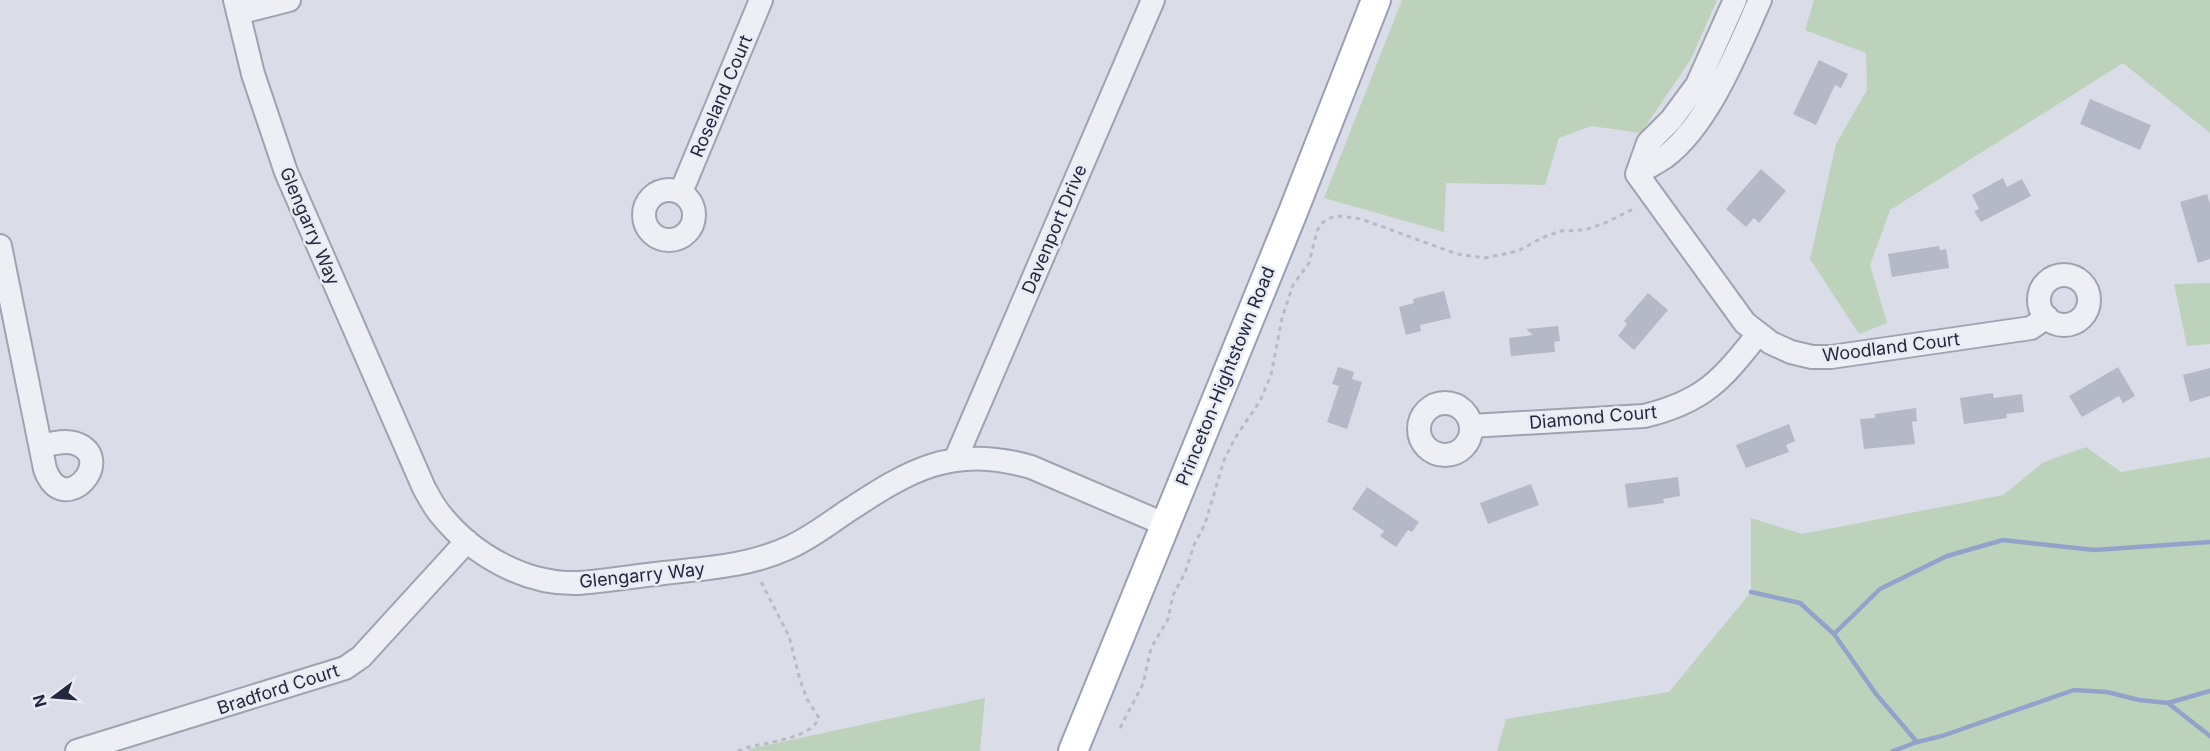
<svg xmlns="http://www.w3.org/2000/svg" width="2210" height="751" viewBox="0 0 2210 751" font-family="Inter,sans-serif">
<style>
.green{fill:#bcd2bb}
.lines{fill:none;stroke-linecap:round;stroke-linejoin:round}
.stream{stroke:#91a3cb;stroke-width:4.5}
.building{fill:#b4b8c7}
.minor-casing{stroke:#9fa3b1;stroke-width:26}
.major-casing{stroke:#999fb4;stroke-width:32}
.path{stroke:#b8bbc5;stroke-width:3;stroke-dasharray:4.5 4.5;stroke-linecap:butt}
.minor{stroke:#edeff5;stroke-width:22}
.major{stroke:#fff;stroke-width:28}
.labels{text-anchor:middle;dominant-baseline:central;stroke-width:5;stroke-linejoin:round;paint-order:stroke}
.street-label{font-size:18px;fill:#23283e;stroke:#eaecf5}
</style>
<rect width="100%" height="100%" fill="#dadde7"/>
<path class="green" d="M1402,0H1717L1691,59L1641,133L1591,126L1559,138L1545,185L1446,183L1444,232L1324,198Z
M1814,0H2210V133L2123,63L1890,210L1870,265L1887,323L1859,334L1810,259L1836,144L1867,90L1866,53L1805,30Z
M2210,283V344L2187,346L2174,284Z
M2086,447L2121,472L2210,457V751H1497L1506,719L1669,692L1751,592V518L1802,534L2003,495L2044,462Z
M985,698L980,751H749V749Z"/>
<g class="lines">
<path class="stream" d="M1751,592L1800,603L1834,634L1876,694L1917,742
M1834,634L1880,589L1947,556L2003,540L2094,550L2210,542
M2168,703L2210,736
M1893,751L1917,742L1942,736L2074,690L2107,692L2139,700L2168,703L2210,691"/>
</g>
<path class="building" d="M1819,60L1848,74L1841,88L1835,85L1816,125L1793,114Z
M2090,99L2151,125L2140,150L2080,124Z
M1761,169L1786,191L1759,223L1754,218L1746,227L1726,209Z
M2003,178L2007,187L2022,179L2031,196L1981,222L1974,211L1979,209L1972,195Z
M2207,194L2210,204V259L2198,263L2180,202Z
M1939,246L1940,250L1946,249L1949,268L1892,277L1888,254Z
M1444,291L1451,318L1420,325L1421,331L1406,335L1399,307L1414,303L1413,299Z
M1648,293L1668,310L1634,350L1618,336L1627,324L1624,321Z
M1558,326L1560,341L1554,342L1555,352L1511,356L1509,338L1533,335L1526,329Z
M1338,367L1354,372L1352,379L1362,382L1347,429L1327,422L1339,386L1332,384Z
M2118,367L2135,396L2123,403L2119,396L2082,417L2069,396Z
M2210,368V396L2190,402L2183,375Z
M1993,393L1994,398L2022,394L2024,412L2006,414L2007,418L1964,424L1960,398Z
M1916,408L1917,421L1912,422L1915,444L1864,449L1860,419L1875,418V414Z
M1789,424L1795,441L1786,445L1789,452L1746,468L1736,445Z
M1678,477L1680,496L1663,499L1664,503L1628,508L1625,484Z
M1531,484L1539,505L1488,524L1480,503Z
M1367,487L1419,522L1412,532L1408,530L1396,547L1380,536L1384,531L1352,509Z"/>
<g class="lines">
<defs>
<path id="minor" d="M235,0L253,74L286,172L424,488C429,497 434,507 441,515C473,555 526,585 579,583C607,581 636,576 664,573C707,568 749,566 788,548C809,539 827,525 846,512C910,470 952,444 1031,467L1164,524
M238,13L289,0
M1637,174L1745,323L1771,343L1791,352L1812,357H1831L2031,328L2047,317
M1637,174C1646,168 1656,163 1665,157C1709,124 1738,49 1760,0
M1637,174L1648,143L1671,120L1697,85L1735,0
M644 215a25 25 0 1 1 50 0a25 25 0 1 1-50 0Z
M681,192L761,0
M0,246L45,469C64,522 119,456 74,443C64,440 51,444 41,446
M2039 300a25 25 0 1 1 50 0a25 25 0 1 1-50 0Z
M1419 429a26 26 0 1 1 52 0a26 26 0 1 1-52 0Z
M1471,426L1644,416C1703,402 1722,380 1758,334
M956,458L1153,0
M77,751L345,668L361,657L467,541"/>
<path id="major" d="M1073,751L1293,212L1376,0"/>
</defs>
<use href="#minor" class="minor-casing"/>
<use href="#major" class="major-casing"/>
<path class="path" d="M1120,728L1143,684L1151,648L1168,619L1173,595L1185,573L1194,545L1205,524L1224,460L1235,438L1260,401L1271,375L1282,318L1293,285L1309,263L1317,231L1322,223L1330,218L1340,216L1361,219L1457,254L1485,258L1518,251L1542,238L1560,231L1585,230L1605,223L1633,209
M738,751C760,741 808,742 819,718L807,699L800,680L789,636L759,578"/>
<use href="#minor" class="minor"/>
<use href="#major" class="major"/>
</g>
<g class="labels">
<g class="street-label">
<text transform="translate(721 96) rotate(-67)">Roseland Court</text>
<text transform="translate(310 226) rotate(67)">Glengarry Way</text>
<text transform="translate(1054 229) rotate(-67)">Davenport Drive</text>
<text transform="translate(1891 347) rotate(-7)">Woodland Court</text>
<text transform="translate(1225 376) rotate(-68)">Princeton-Hightstown Road</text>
<text transform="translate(1593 417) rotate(-5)">Diamond Court</text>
<text transform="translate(642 575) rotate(-6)">Glengarry Way</text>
<text transform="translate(278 689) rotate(-18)">Bradford Court</text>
</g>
</g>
<g transform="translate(54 697) rotate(254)" stroke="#eaecf5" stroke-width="4.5" paint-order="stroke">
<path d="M0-4.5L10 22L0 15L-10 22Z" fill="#23283e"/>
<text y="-9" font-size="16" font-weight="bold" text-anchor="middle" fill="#23283e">N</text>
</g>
</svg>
